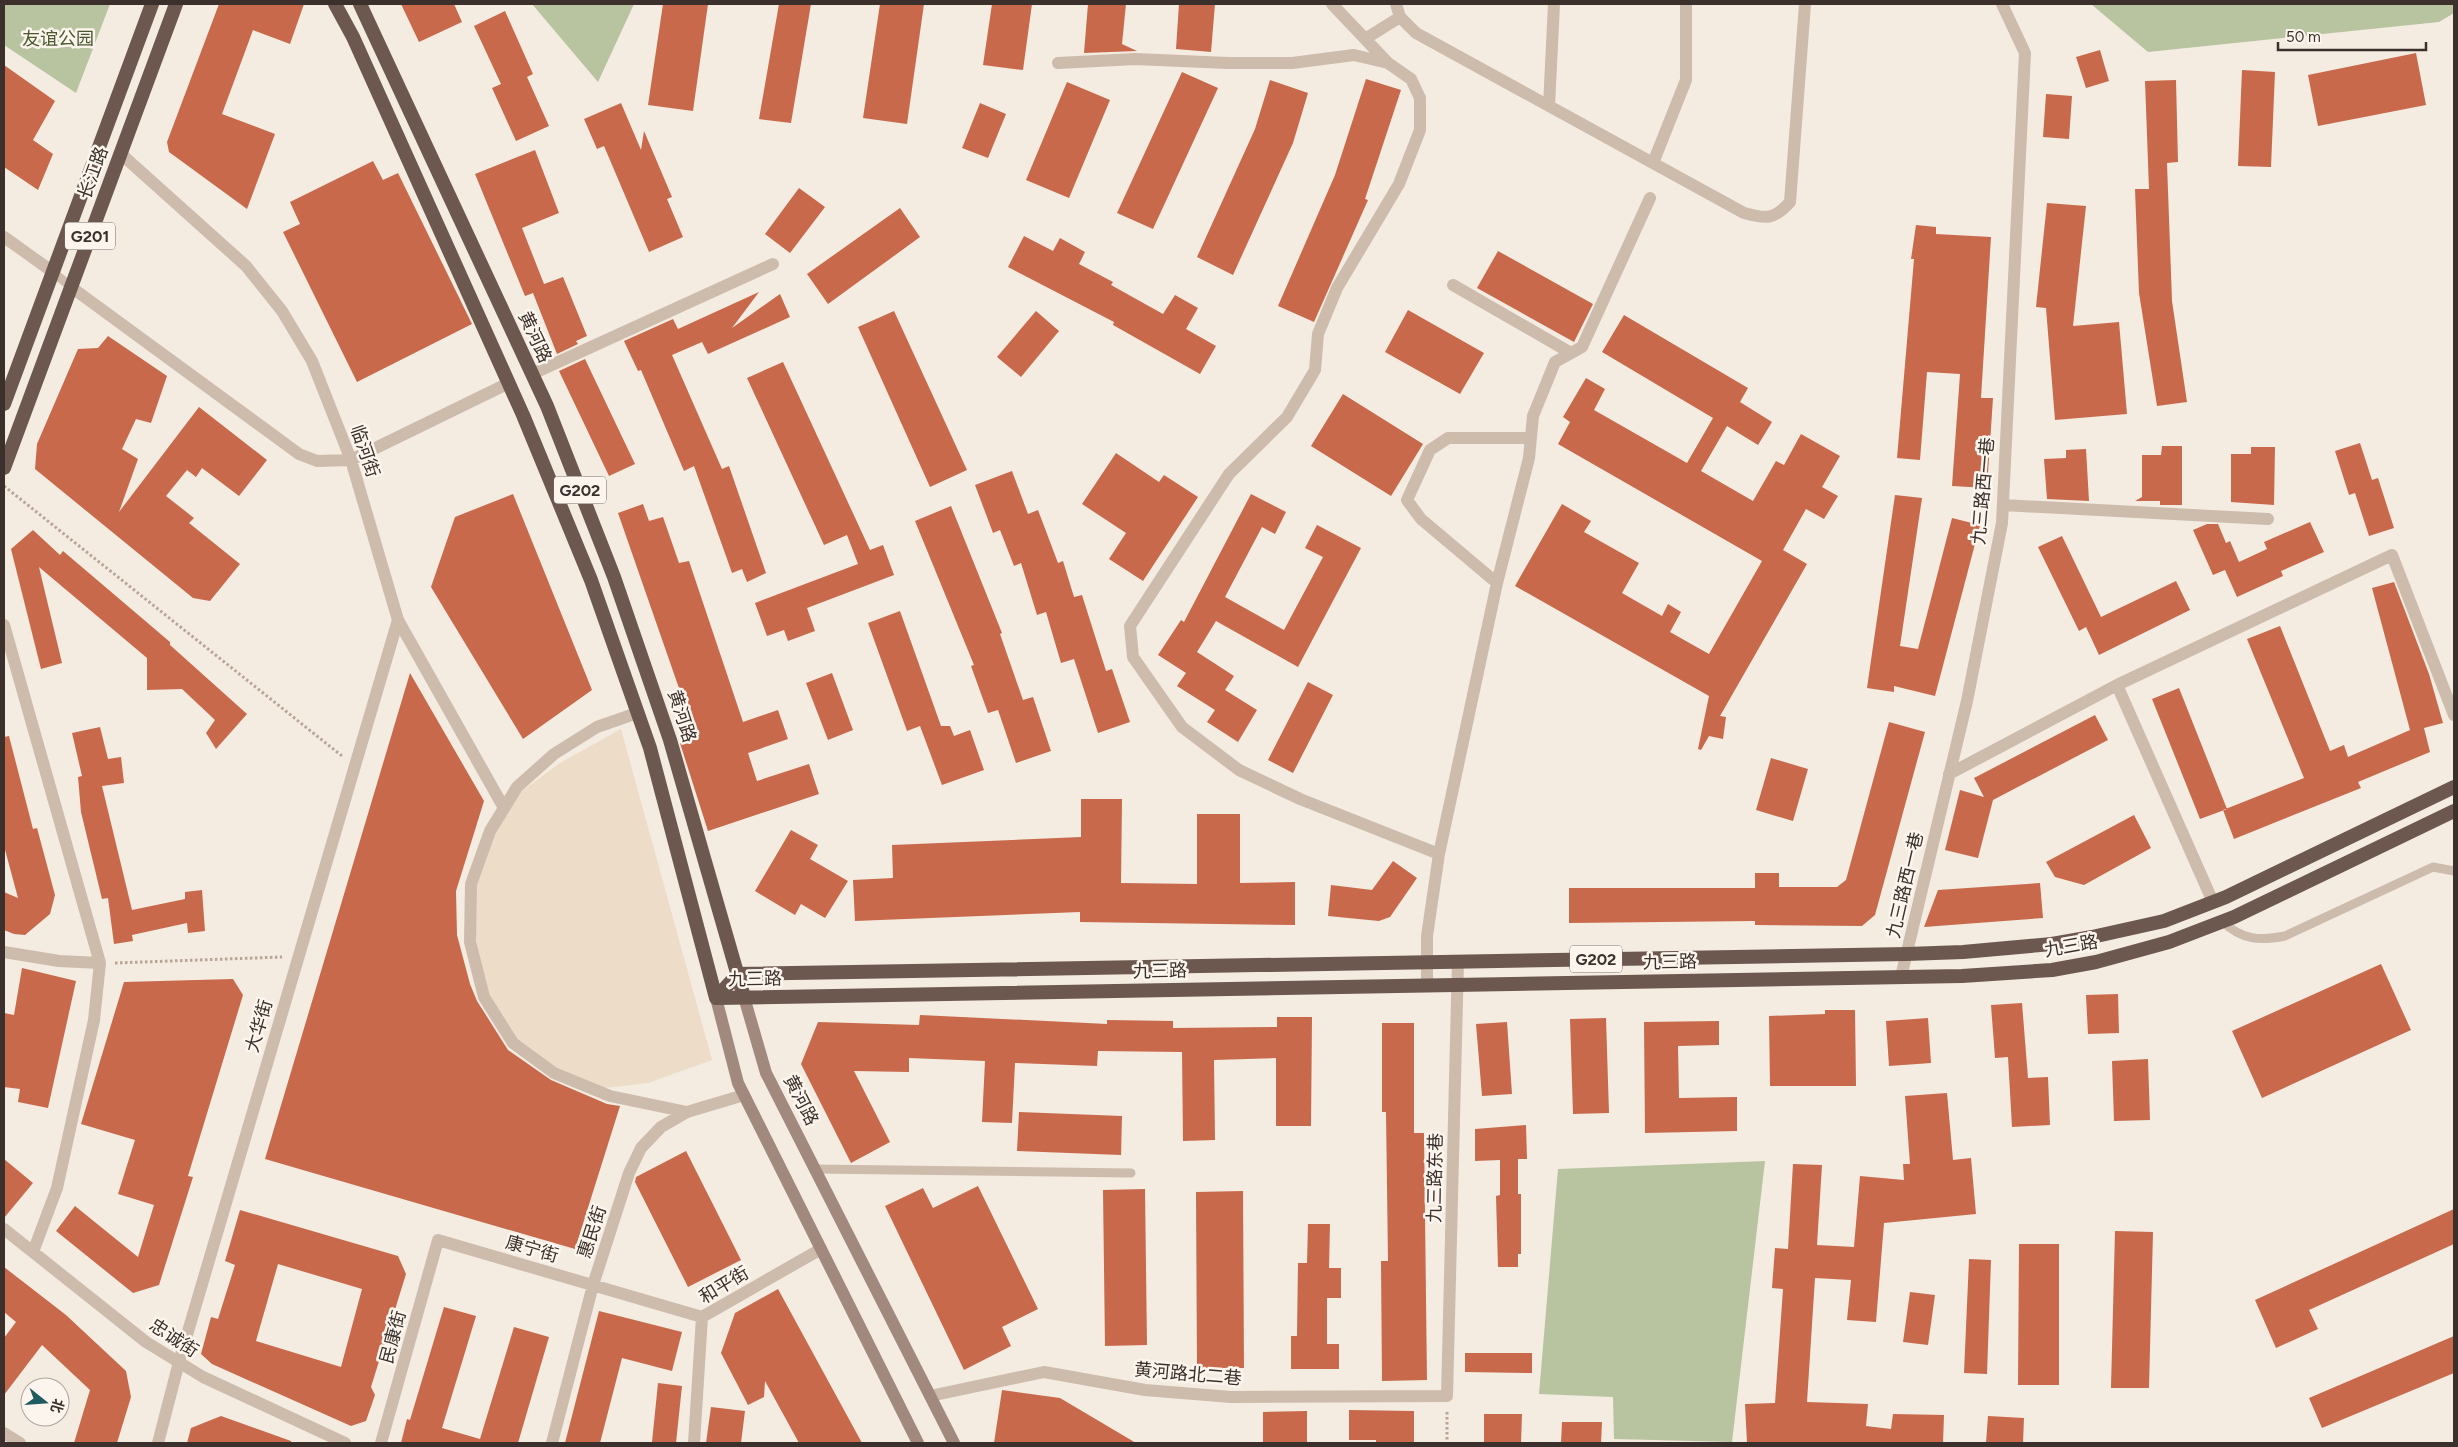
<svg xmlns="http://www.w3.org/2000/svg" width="2458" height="1447" viewBox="0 0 2458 1447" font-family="Figtree,'Noto Sans SC',sans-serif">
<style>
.green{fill:#b8c4a0}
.plaza{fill:#ecdcc8}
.building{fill:#c8694b;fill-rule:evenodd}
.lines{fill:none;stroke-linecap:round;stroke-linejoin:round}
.path{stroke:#b9a596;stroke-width:3;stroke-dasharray:2.5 2.5;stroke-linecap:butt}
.service{stroke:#cdbbac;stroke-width:9}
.pedestrian{stroke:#cdbbac;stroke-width:12}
.minor{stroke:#cdbbac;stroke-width:12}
.secondary{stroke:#a18a7d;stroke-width:12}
.trunk{stroke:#6c584f;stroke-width:14}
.labels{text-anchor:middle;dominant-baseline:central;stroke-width:5;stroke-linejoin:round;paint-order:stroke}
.shield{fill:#fbf5ee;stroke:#756b66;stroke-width:1}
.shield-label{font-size:16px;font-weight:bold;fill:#3b302b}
.park-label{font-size:18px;fill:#4a5a2e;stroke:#fbf5ee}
.street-label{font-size:18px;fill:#3b302b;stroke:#fbf5ee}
</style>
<rect width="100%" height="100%" fill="#f4ebe1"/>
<path class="green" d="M4,4H110L76,93L4,45Z
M532,4H634L598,82Z
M2091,4H2454V13L2439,22L2148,52Z
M1765,1161L1732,1442L1614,1439L1613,1397L1539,1394L1558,1169Z"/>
<path class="plaza" d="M621,729L712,1060L648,1083L596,1089L524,1053L487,995L474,945L466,888L496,810L560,763Z"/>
<path class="building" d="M219,4H304L290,44L253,30L222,114L275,134L247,209L169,152L167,142Z
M401,4H454L462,22L419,42Z
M663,4H708L693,111L648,105Z
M779,4H811L791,123L759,119Z
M880,4H924L907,124L863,118Z
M992,4H1032L1023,70L983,65Z
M1088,4H1126L1122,44L1137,51L1084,53Z
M1179,4H1215L1211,52L1176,49Z
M505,11L533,74L527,77L549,126L516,141L492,88L501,84L474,26Z
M2100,50L2109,81L2086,88L2076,57Z
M2416,53L2426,105L2318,126L2308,75Z
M4,65L55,101L33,140L53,154L38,190L4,167Z
M2242,70L2275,72L2271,167L2238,166Z
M1182,72L1218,88L1153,229L1117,213Z
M1366,79L1401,90L1365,199L1368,200L1314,322L1278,306L1335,175Z
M1270,80L1308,93L1293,143L1233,275L1197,257L1255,129Z
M2176,80L2178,162L2167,163L2172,301L2187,402L2157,406L2139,293L2135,189H2149L2145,81Z
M1067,82L1110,100L1069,198L1026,180Z
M2046,94L2072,96L2069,139L2043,137Z
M621,103L641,150L644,131L672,197L667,199L683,237L649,252L604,146L597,149L584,119Z
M980,103L1006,114L988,158L962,148Z
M535,150L559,213L522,228L544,284L563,277L587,336L576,341L578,344L557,354L533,293L525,296L475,174Z
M373,161L383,180L398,173L472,324L357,382L283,232L300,224L290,202Z
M799,188L825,207L790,253L765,234Z
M2047,203L2086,206L2073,326L2119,322L2127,414L2055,420L2046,308L2036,307Z
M900,208L920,237L828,304L807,274Z
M1916,225L1936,227V234L1991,237L1981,398H1993L1987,488L1952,486L1960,374L1927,372L1920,460L1897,458L1914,259H1911Z
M1024,236L1053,251L1060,238L1085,252L1079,264L1113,282L1111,285L1163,314L1175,295L1198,308L1186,329L1216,346L1200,374L1113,325L1114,322L1008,267Z
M1498,251L1593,304L1574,342L1477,288Z
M759,292L732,328L780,294L790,317L708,354L702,342L672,355L722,469L729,466L766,573L747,582L742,569L732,573L694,466L684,471L641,370L638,371L624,341L673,319L678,329Z
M1408,310L1484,353L1460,394L1385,352Z
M894,311L967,470L930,487L858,327Z
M1036,311L1059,331L1021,377L997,357Z
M1624,315L1748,388L1740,402L1772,422L1758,445L1727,426L1701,471L1753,501L1776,461L1784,465L1801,434L1840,456L1822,487L1838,496L1824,519L1806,509L1783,550L1807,564L1720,716L1726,717L1723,739L1709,736L1701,750L1698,749L1709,696L1515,586L1562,504L1591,521L1584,532L1639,563L1622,593L1662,616L1668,604L1681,612L1670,632L1709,654L1762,561L1558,444L1570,422L1563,417L1586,378L1605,389L1594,410L1687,463L1713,418L1602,352Z
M108,336L167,376L151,423L136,419L122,449L138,459L119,512L199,407L267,460L239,496L202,468L196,477L187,470L166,496L194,518L189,523L240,564L210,601L193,598L35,469L37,444L78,349L98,348Z
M585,359L635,464L609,476L559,371Z
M783,362L870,550L883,545L894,575L807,608L815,631L788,641L784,630L767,636L755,603L858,564L847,535L824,545L747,378Z
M1343,394L1423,444L1391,496L1311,446Z
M2360,443L2372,480L2378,478L2394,528L2369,536L2355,493L2349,495L2335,451Z
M2162,446H2182V505H2160V501H2135L2142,497V455H2161Z
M2251,447H2275L2274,505L2231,502V454H2251Z
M2086,449L2089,501L2047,499L2044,459L2066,458V450Z
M1116,453L1159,482L1164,475L1198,497L1143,581L1109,559L1126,533L1082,504Z
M1012,471L1028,514L1038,510L1058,563L1063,561L1074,597L1082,595L1106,671L1112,669L1130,722L1098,733L1074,659L1061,663L1046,612L1037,615L1021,563L1014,566L1000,530L993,533L975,485Z
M513,494L592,690L523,739L431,587L455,517Z
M1251,494L1286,512L1275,534L1262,527L1225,597L1284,630L1323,557L1305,548L1317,525L1361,548L1298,667L1216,621L1197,652L1234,676L1225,690L1257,710L1238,742L1207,722L1215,710L1177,686L1186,673L1158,655L1181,620L1184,622Z
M1895,495L1922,498L1900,646L1918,649L1952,518L1980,525L1935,696L1894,686V692L1867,688Z
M643,504L649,521L663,517L679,563L689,561L743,722L778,710L788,739L748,753L757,781L809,764L819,794L708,831L680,743L696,737L618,513Z
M951,506L1002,633L1000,634L1023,700L1033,697L1051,751L1016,763L998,710L988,713L971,666L974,665L915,521Z
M2310,522L2324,552L2281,571L2283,576L2237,597L2225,570L2213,575L2193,530L2207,524H2218L2226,543L2230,541L2239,562L2267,549L2264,542Z
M33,530L60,555L63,551L170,642V645L247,714L216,749L206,733L215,720L182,689L147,690V658L39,567L62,663L41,669L11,549Z
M2062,536L2101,617L2176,581L2190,610L2099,655L2086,627L2079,631L2038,547Z
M2394,582L2429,674L2443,723L2424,728L2430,752L2358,782L2361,788L2234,839L2223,810L2304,778L2247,639L2280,626L2330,751L2344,745L2348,757L2410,730L2372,588Z
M900,611L941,726H950L954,736L970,730L984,770L942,785L920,726L907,731L868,623Z
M410,673L484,801L456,891L457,935L470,984L477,1001L508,1050L551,1080L607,1104L620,1106L575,1249L265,1159Z
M832,673L853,730L828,740L806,683Z
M1308,682L1333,695L1293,773L1268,760Z
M2179,688L2227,809L2200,819L2152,699Z
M2095,715L2108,740L1993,800L1978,858L1945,850L1960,790L1984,797L1974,778Z
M1889,722L1925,732L1875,915L1862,926L1755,925V921L1569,923V888H1755V873H1779V887H1837L1846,880Z
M100,727L108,759L121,757L124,783L102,786L132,910L185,899V892L202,890L205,931L188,933L187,923L132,935L133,941L114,944L108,898L102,899L81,812L78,777L82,776L72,733Z
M9,736L33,829L37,828L55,895L50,914L25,935L14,934L4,930V892L18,898L4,846V737Z
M1771,758L1808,769L1793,821L1756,810Z
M1081,799H1122L1121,883L1197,884V814H1240V883L1295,882V925L1080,922V912L855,921L853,880L893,878L892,845L1081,837Z
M2134,815L2151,848L2084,885L2055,877L2046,862Z
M791,830L818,845L810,859L848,881L825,918L801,904L795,915L755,891Z
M1393,861L1417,878L1390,917L1379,921L1328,916L1331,885L1372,890Z
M2040,883L2043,918L1924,927L1938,890Z
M2381,964L2411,1030L2262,1098L2232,1031Z
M22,968L76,981L48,1108L18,1102L20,1089L4,1087V1013L14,1015Z
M233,979L243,995L188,1176L193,1177L159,1285L133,1293L56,1231L75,1206L138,1257L154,1205L118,1194L135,1140L81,1124L124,982Z
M2118,994L2119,1033L2088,1034L2086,995Z
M2022,1003L2028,1078L2048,1077L2050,1125L2012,1127L2008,1057L1995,1058L1991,1005Z
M1825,1010H1855L1856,1086H1770L1769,1016L1825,1014Z
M920,1015L1107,1024V1020L1173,1021V1028L1277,1027V1017H1312L1311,1126H1276V1058L1214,1060L1215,1140L1183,1141L1182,1052L1098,1051L1097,1066L1015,1063L1012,1123L982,1122L985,1061L909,1058V1072L854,1071L890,1142L851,1163L801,1064L818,1022L919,1025Z
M1606,1018L1609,1113L1573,1114L1570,1019Z
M1928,1018L1931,1063L1889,1066L1886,1021Z
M1719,1021V1045L1678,1046L1679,1098L1737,1097V1131L1645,1133L1644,1022Z
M1507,1022L1512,1094L1482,1096L1476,1024Z
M1382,1023H1414V1133H1424L1427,1380L1382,1381L1381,1261H1388L1386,1112H1382Z
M2148,1059L2150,1120L2114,1121L2112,1061Z
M1947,1093L1953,1160L1971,1158L1976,1214L1884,1223L1876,1322L1847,1320L1851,1280L1815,1278L1807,1402L1868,1404L1866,1426L1891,1429L1893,1414L1944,1415L1943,1443H1747L1745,1404L1775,1403L1783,1289L1772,1288L1775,1248L1788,1249L1793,1164L1822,1165L1817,1245L1854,1247L1860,1176L1904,1180L1903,1164H1910L1905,1096Z
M1019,1112L1122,1116L1121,1155L1017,1151Z
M1526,1125L1527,1159H1518V1194H1521V1254H1518V1267H1498L1496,1196L1500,1195V1160L1475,1161V1129Z
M686,1151L741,1260L688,1287L635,1182L636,1177Z
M4,1159L33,1183L4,1218Z
M978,1186L1038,1309L1002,1327L1011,1346L964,1370L885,1206L923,1188L933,1208Z
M1145,1189L1147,1345L1105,1346L1103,1190Z
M1243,1191L1244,1368H1197L1196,1192Z
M2454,1209V1244L2309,1310L2318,1329L2276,1348L2255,1300Z
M240,1210L398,1256L406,1274L371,1387L375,1395L366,1421L351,1426L212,1364L201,1354L211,1317L218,1319L235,1265L225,1261ZM278,1264L362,1289L341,1367L256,1341Z
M1308,1224H1330L1329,1268H1341V1298H1327V1344H1339V1369H1291V1336H1297L1298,1263H1307Z
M2115,1231L2153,1232L2149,1388H2111Z
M2019,1244H2059V1385H2018Z
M1969,1259L1991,1260L1987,1374L1964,1373Z
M4,1267L66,1315L126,1371L131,1397L117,1443H74L90,1390L42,1345L4,1395V1338L16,1322L4,1312Z
M778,1289L862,1443H799L765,1381L764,1397L748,1405L721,1353L735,1313Z
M1910,1292L1935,1295L1928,1345L1903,1342Z
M444,1307L476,1316L442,1428L480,1439L514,1327L549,1337L518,1443H401L407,1419L410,1420Z
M599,1311L682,1332L672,1371L622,1358L600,1443H565Z
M2454,1336V1373L2322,1428L2309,1398Z
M1465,1353H1532V1373L1465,1372Z
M658,1383L682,1386L676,1443L652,1442Z
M1002,1390L1060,1398L1136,1443H994Z
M711,1407L745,1411L741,1443H706Z
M1349,1410L1414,1411V1443H1376V1440H1349Z
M1307,1411V1443H1263V1412Z
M1484,1414H1522L1521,1443H1484Z
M221,1416L291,1441V1443H187L191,1428Z
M1988,1416L2024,1418L2023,1443H1986Z
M1562,1422H1602L1601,1443H1561Z"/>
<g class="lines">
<path class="path" d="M4,486L342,756
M115,963L282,957
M1447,1412V1443"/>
<path class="service" d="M53,272L71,287
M2223,922C2242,940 2260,941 2285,936L2433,867L2454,871
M815,1169L1131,1173"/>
<path class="pedestrian" d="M158,1443L179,1362L398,620"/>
<path class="minor" d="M1332,4L1388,63
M1396,4L1400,17L1416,33L1744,213C1766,219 1774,220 1790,202L1805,4
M1365,39L1400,17
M1058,63L1135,59L1228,63H1292L1354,55L1388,63L1411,79L1420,98V130L1399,184L1337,288L1318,334L1315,370L1287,417L1229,474L1130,626L1133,657L1182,727L1239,770L1300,799L1439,854L1427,936V985
M1549,106L1554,4
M120,153L246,266L282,311L312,361L351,460L398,620L504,808
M1653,163L1686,80V4
M4,237L53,272
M1453,285L1571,353
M71,287L299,454L317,461L351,460L509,383
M532,374L773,264
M2003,505L2268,519
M1497,583L1421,519L1407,500L1430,450L1448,438H1531
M4,625L100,963L94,1020L57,1188L33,1252
M2117,685L2213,902
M637,713L597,727L554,754L517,787L490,831L471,884L470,942L484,997L513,1043L554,1073L610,1096L687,1112
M1949,774L2117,685L2392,555L2454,715
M1439,854L1497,583L1529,458L1533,416L1555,362L1582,347L1650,198
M4,952L59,961L100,963
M1901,977L1967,701L2002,523L2025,53L2002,4
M4,1229L146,1342L203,1377L345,1443
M930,1396L1044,1372L1145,1390L1231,1397L1447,1396L1458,961
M4,1433L20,1443
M381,1443L438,1240L702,1317
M552,1443L593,1285L629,1173L641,1148L661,1127L687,1112L744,1095
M694,1443L702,1317L821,1249"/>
<path class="secondary" d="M744,997L766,1073L954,1443
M716,998L738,1083L918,1443"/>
<path class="trunk" d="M335,4L353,37L523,415L591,580L650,748L716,998
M360,4L547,406L614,577L670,740L744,997
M4,404L152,4
M4,468L176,4
M716,998L738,974L1907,954L1963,952L2052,944L2092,937L2164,921L2226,897L2454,787
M716,998L1962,976L2052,970L2096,962L2169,942L2234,917L2454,811"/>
</g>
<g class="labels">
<g class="shield">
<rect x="65" y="222.5" width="50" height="27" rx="4"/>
<rect x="554" y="476.5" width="52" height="27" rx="4"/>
<rect x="1570" y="945.5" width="52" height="27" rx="4"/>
</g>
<g class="shield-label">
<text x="90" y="236">G201</text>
<text x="580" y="490">G202</text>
<text x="1596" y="959">G202</text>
</g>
<g class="park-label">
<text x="58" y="39">友谊公园</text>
</g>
<g class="street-label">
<text transform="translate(93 173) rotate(-70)">长江路</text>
<text transform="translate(535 337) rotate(65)">黄河路</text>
<text transform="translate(365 451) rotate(71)">临河街</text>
<text transform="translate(1983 491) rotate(-85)">九三路西一巷</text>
<text transform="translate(682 716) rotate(72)">黄河路</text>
<text transform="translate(1905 885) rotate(-77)">九三路西一巷</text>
<text transform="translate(2071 946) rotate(-10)">九三路</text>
<text transform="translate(1670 962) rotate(-1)">九三路</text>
<text transform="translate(1160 971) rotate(-1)">九三路</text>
<text transform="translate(755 979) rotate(-1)">九三路</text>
<text transform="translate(259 1026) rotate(-74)">大华街</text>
<text transform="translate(801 1100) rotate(63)">黄河路</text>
<text transform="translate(1435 1178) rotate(-89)">九三路东巷</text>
<text transform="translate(592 1232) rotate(-72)">惠民街</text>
<text transform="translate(532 1249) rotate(16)">康宁街</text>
<text transform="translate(724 1285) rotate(-31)">和平街</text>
<text transform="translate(393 1337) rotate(-75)">民康街</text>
<text transform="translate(174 1338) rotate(33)">忠诚街</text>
<text transform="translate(1188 1374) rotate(5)">黄河路北二巷</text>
</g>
</g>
<rect width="2458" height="1447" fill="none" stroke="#3b302b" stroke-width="10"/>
<g transform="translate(45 1402) rotate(107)"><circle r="24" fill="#fbf5ee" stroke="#aea6a0"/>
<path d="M0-4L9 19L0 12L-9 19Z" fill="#1f5a5e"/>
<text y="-8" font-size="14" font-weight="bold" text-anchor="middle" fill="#3b302b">北</text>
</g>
<path d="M2278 42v8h148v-8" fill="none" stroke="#3b302b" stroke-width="2.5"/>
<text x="2286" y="42" font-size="15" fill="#3b302b" stroke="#fbf5ee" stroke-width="4" paint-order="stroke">50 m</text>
</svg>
